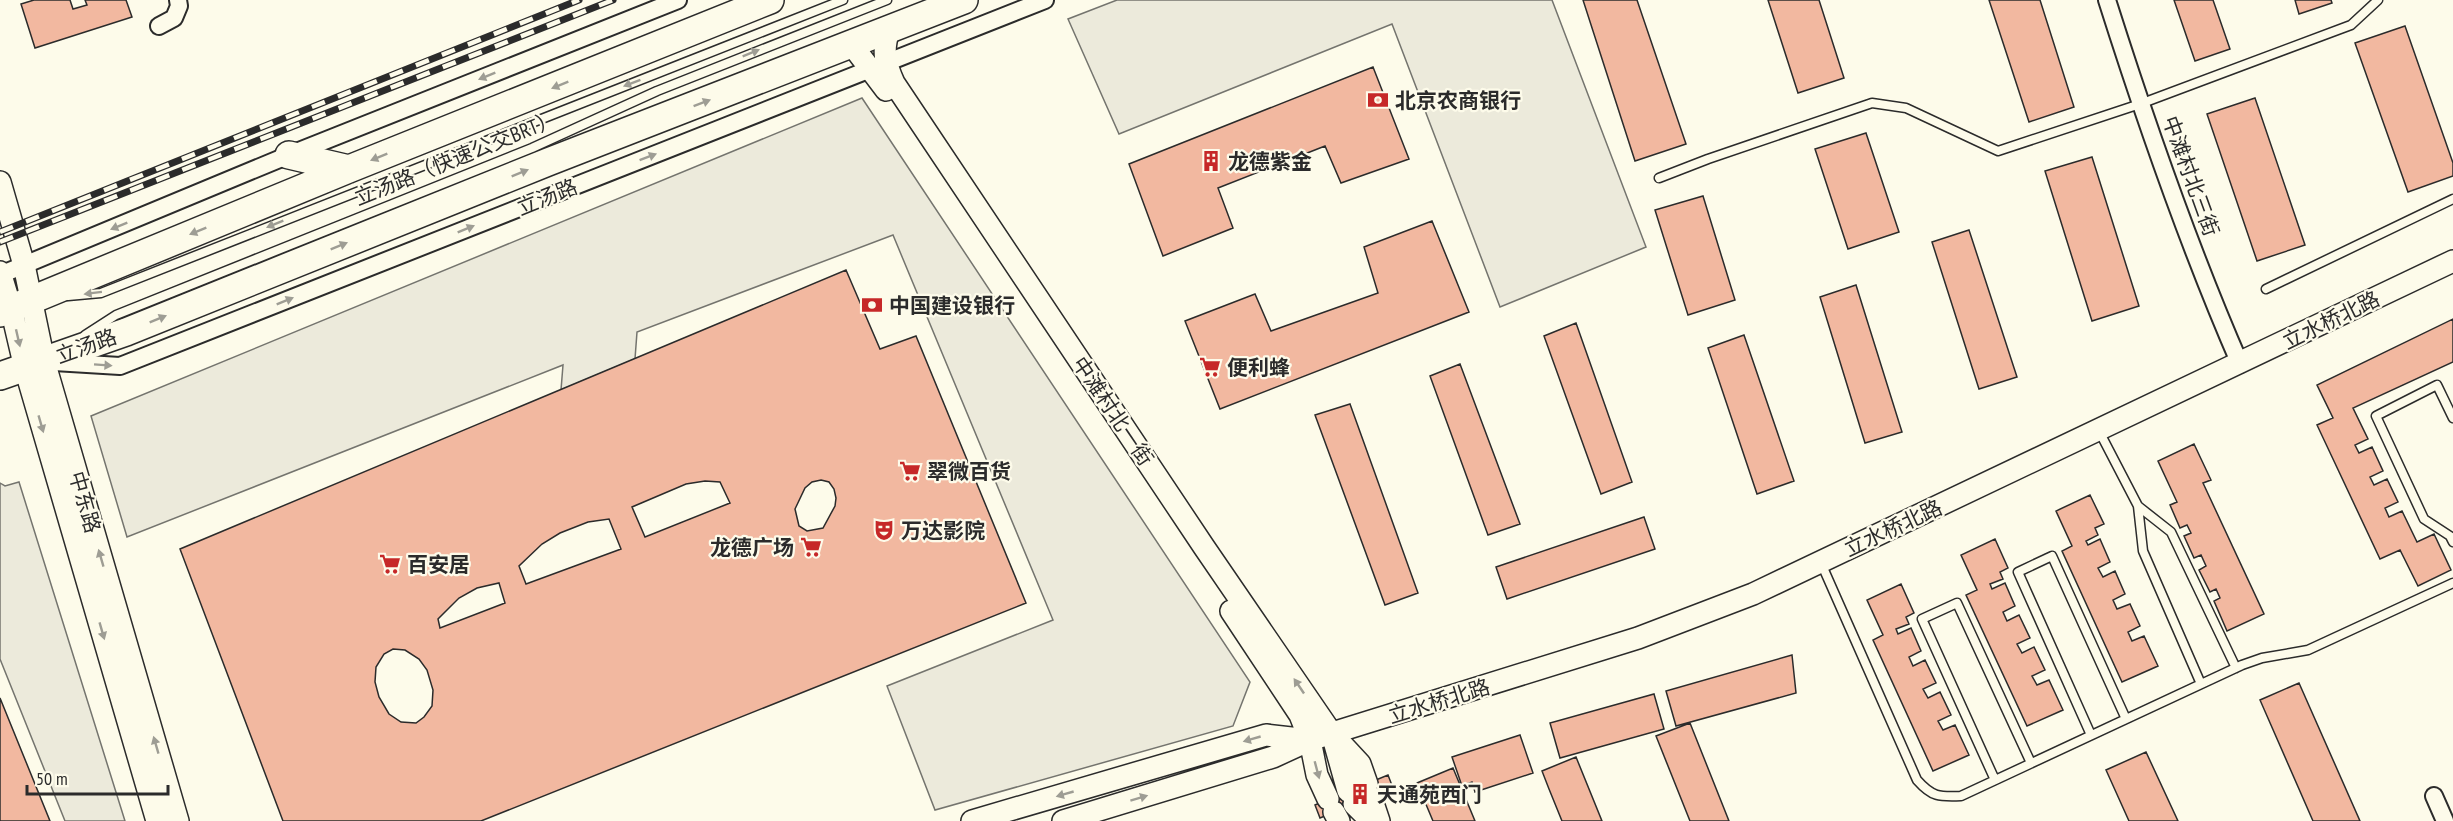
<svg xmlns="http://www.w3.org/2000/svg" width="2453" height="821" viewBox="0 0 2453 821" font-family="'PT Sans Narrow','Noto Sans SC',sans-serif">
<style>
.parking{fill:#eceadb;stroke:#74746e;stroke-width:1.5}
.building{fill:#f2b8a0;stroke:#2b2b2b;stroke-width:1.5;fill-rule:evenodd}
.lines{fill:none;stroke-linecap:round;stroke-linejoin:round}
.service-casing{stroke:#2b2b2b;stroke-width:11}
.minor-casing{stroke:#2b2b2b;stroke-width:20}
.tertiary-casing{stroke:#2b2b2b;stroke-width:24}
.primary-casing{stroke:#2b2b2b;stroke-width:30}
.service{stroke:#fdfbea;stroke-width:8}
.minor{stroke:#fdfbea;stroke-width:16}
.tertiary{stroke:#fdfbea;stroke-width:21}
.primary{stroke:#fdfbea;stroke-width:27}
.rail-casing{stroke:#2b2b2b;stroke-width:7}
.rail{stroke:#fdfbea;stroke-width:4.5;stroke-dasharray:14;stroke-linecap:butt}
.oneway{fill:#9e9d94}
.labels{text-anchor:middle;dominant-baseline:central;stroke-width:4.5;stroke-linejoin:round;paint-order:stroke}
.poi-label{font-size:21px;font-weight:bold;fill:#2b2b2b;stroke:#fdfbea;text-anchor:start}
.street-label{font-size:21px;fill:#2b2b2b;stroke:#fdfbea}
</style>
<rect width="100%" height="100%" fill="#fdfbea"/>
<path class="parking" d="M1117,0H1552L1646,247L1500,307L1392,24L1119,134L1068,19Z
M862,98L1250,682L1233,726L935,810L887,686L1053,620L893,235L637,332L635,359L561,390L563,365L127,537L91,416Z
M19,482L125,821H65L0,659V483L5,486Z"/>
<path class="building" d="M34,0H70L73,9L87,5L85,0H126L132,17L35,48L21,4Z
M1583,0H1637L1686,144L1635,161Z
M1768,0H1819L1844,78L1798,93Z
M1989,0H2040L2074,107L2029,122Z
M2174,0H2213L2230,49L2195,61Z
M2295,0H2331L2332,3L2299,14Z
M2405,26L2453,163V176L2408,192L2355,43Z
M1373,67L1409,159L1341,183L1325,146L1218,188L1233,228L1163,256L1129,164Z
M2255,98L2305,245L2257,261L2207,114Z
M1866,133L1899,232L1848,249L1815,149Z
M2092,157L2139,306L2092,321L2045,171Z
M1703,196L1735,300L1688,315L1655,210Z
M1432,221L1469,312L1220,409L1185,321L1255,294L1271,331L1378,293L1364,247Z
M1969,230L2017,377L1979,389L1932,242Z
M846,270L880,349L916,336L1026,603L481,821H283L180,549ZM821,480L829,482L834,489L836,498L835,506L823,528L807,531L799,526L795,509L805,488L812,482ZM705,481L720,482L730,503L645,537L632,507L686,484ZM609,519L621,549L526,584L519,566L542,544L560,533L588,522ZM499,583L505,603L440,628L438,619L459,598L477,588ZM393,649L405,650L419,659L427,670L433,690L432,706L424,717L416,723L401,722L389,714L379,697L375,682L376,667L384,654Z
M1856,285L1902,432L1865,443L1820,297Z
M2453,319V362L2353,408L2368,439L2355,445L2359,453L2372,447L2383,471L2370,477L2374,485L2387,479L2398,502L2385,508L2389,517L2402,511L2417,542L2434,534L2451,570L2418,586L2400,550L2380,559L2317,425L2333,418L2317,385Z
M1576,323L1632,482L1601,494L1544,336Z
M1744,335L1794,481L1757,494L1708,348Z
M1460,364L1520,524L1488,535L1430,376Z
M1350,404L1418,593L1385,605L1315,415Z
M2194,444L2211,480L2203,483L2264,614L2227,631L2214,601L2220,598L2216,589L2210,592L2199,570L2206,566L2201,555L2194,558L2184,536L2191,533L2187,525L2180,528L2170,505L2177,502L2158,461Z
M2090,495L2104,524L2095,528L2098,535L2086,541L2088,545L2100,539L2110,562L2098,568L2103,577L2115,571L2125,594L2113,600L2117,609L2130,604L2140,626L2128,632L2132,641L2144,636L2158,666L2122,682L2062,551L2072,546L2056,511Z
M1644,517L1655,549L1507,599L1496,567Z
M1995,539L2008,568L2000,572L2003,579L1990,584L1992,589L2005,583L2015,606L2003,612L2007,621L2019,615L2030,638L2017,644L2022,653L2034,647L2045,670L2032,676L2037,685L2049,680L2063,710L2027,726L1966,595L1977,590L1961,555Z
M1901,584L1914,613L1906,617L1909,624L1896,629L1898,634L1911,628L1921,651L1909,657L1913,666L1925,660L1936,683L1923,689L1928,698L1940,692L1951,715L1938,721L1943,730L1955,725L1969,755L1933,771L1873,640L1883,635L1867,600Z
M1792,655L1796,693L1676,726L1666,691Z
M2299,683L2360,821H2313L2260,700Z
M1654,694L1664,729L1560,758L1550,723Z
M0,698L50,821H0Z
M1690,723L1729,821H1690L1656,736Z
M1520,735L1533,773L1475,792L1472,782L1462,786L1452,757Z
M2146,752L2178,821H2129L2106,770Z
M1576,757L1602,821H1562L1549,789L1542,771Z
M1453,768L1475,821H1433L1417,783Z
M1388,775L1393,788L1320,818L1315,805Z"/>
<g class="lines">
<defs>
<path id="service" d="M1659,178L1708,159L1872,103L1906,108L1998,151L2140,104L2351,25L2378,0
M2266,289L2453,199
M68,296L101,293L843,0
M85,335L116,315L532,148L657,91L887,0
M2453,418L2437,385L2376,416L2424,519L2450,536L2453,542
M2099,431L2138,506L2143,551L2201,684
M2138,506L2171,532L2236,668
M1821,563L1917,780C1932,797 1939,797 1961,796L2242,665L2262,658L2308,650L2453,583
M2091,735L2018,572L2052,556L2126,719
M1995,780L1922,619L1957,603L2031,763"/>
<path id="minor" d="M2107,0C2146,123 2188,245 2240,364
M159,26L174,18L179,6L178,0
M0,275L289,155L678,0
M54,362L120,366L1045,0
M2434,796L2445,821"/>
<path id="tertiary" d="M889,30C882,51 885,63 894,83L1204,547L1332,734L1348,791
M852,45L886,90
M0,182L24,265L44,361L178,821
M0,272L11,308L25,368L157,821
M1231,611L1300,715L1310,740L1317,775L1328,799
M1335,737L1360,764L1367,784
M1371,797L1379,821
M1354,804L1371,821
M1334,812L1339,821
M972,821L1266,735L1309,740
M1063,821L1273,757L1310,740L1638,638L1753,594L2453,261"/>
<path id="primary" d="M289,155L349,169
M0,313L349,169L770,0
M0,376L126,332L548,162L964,0"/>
</defs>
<use href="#service" class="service-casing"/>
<use href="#minor" class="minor-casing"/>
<use href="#tertiary" class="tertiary-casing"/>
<use href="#primary" class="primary-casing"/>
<use href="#service" class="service"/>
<use href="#minor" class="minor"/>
<use href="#tertiary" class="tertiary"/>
<use href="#primary" class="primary"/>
<defs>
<path id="rail" d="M0,232L579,0
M0,242L613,0"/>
</defs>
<use href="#rail" class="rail-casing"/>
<use href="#rail" class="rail"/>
</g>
<defs><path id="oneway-solid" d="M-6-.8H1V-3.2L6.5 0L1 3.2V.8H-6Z" transform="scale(1.5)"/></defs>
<g class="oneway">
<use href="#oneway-solid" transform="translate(751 53) rotate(-22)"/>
<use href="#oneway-solid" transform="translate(487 76) rotate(158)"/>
<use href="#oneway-solid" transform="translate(632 83) rotate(159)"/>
<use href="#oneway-solid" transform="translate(560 85) rotate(158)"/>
<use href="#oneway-solid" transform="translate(702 103) rotate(-21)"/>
<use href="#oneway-solid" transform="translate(379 157) rotate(158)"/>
<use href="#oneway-solid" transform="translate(648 157) rotate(-21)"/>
<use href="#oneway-solid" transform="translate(520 173) rotate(-22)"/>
<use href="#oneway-solid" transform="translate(275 224) rotate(158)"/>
<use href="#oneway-solid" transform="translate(119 226) rotate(158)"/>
<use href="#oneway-solid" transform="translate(466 229) rotate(-22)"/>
<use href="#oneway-solid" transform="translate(198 231) rotate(158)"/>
<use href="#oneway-solid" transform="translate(339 246) rotate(-22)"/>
<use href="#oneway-solid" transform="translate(93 293) rotate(173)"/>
<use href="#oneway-solid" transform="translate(285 301) rotate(-22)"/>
<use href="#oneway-solid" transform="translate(158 319) rotate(-22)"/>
<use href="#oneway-solid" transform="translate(18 338) rotate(77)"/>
<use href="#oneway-solid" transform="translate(103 365) rotate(4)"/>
<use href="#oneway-solid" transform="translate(41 424) rotate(74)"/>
<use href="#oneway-solid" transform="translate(101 558) rotate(-106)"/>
<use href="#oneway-solid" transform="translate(102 631) rotate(74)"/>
<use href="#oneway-solid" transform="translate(1299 686) rotate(-124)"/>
<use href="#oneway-solid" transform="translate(1252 739) rotate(164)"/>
<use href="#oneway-solid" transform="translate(156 745) rotate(-106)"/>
<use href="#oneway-solid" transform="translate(1317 770) rotate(75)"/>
<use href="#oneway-solid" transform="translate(1065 794) rotate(164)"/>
<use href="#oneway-solid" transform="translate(1139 798) rotate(-17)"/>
</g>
<defs>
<symbol id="bank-bare" viewBox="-9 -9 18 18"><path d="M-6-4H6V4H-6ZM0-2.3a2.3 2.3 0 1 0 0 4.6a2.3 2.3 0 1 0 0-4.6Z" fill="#c62828" stroke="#fdfbea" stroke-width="2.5" paint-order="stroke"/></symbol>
<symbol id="building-bare" viewBox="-9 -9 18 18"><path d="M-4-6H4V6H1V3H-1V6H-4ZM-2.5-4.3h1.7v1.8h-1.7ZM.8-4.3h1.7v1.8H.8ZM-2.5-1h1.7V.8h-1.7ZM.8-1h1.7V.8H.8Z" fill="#c62828" stroke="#fdfbea" stroke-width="2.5" paint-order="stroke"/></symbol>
<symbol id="supermarket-bare" viewBox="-9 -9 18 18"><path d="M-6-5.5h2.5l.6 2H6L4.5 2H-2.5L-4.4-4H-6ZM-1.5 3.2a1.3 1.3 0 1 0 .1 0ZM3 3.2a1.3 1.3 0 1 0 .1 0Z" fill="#c62828" stroke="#fdfbea" stroke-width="2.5" paint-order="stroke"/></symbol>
<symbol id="theatre-bare" viewBox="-9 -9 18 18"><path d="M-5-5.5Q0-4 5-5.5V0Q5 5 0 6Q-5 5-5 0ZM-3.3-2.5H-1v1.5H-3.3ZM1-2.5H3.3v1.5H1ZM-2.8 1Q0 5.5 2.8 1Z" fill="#c62828" stroke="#fdfbea" stroke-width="2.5" paint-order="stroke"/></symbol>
</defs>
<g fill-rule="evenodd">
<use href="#bank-bare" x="1363" y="85" width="30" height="30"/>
<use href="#building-bare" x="1196" y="146" width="30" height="30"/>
<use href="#bank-bare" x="857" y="290" width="30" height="30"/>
<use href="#supermarket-bare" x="1195" y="352" width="30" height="30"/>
<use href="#supermarket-bare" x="895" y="456" width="30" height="30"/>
<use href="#theatre-bare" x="869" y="515" width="30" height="30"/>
<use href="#supermarket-bare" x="796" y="532" width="30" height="30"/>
<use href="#supermarket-bare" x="375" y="549" width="30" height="30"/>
<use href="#building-bare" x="1345" y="779" width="30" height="30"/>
</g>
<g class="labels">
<g class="poi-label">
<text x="1395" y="100">北京农商银行</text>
<text x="1228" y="161">龙德紫金</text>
<text x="889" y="305">中国建设银行</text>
<text x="1227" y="367">便利蜂</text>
<text x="927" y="471">翠微百货</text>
<text x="901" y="530">万达影院</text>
<text x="794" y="547" text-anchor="end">龙德广场</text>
<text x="407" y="564">百安居</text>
<text x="1377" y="794">天通苑西门</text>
</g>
<g class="street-label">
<text transform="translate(456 158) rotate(-22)">立汤路（快速公交BRT）</text>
<text transform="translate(2191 176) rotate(70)">中滩村北三街</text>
<text transform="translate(547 197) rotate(-22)">立汤路</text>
<text transform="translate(2331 320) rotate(-26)">立水桥北路</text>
<text transform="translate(86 346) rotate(-20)">立汤路</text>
<text transform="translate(1113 411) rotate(56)">中滩村北一街</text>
<text transform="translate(85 502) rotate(74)">中东路</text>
<text transform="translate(1893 528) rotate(-25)">立水桥北路</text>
<text transform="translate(1439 701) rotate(-17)">立水桥北路</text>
</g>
</g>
<path d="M27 785v9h141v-9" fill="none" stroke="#2b2b2b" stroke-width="3"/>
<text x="36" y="785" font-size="18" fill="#2b2b2b" stroke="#fdfbea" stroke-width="4.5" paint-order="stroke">50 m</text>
</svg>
